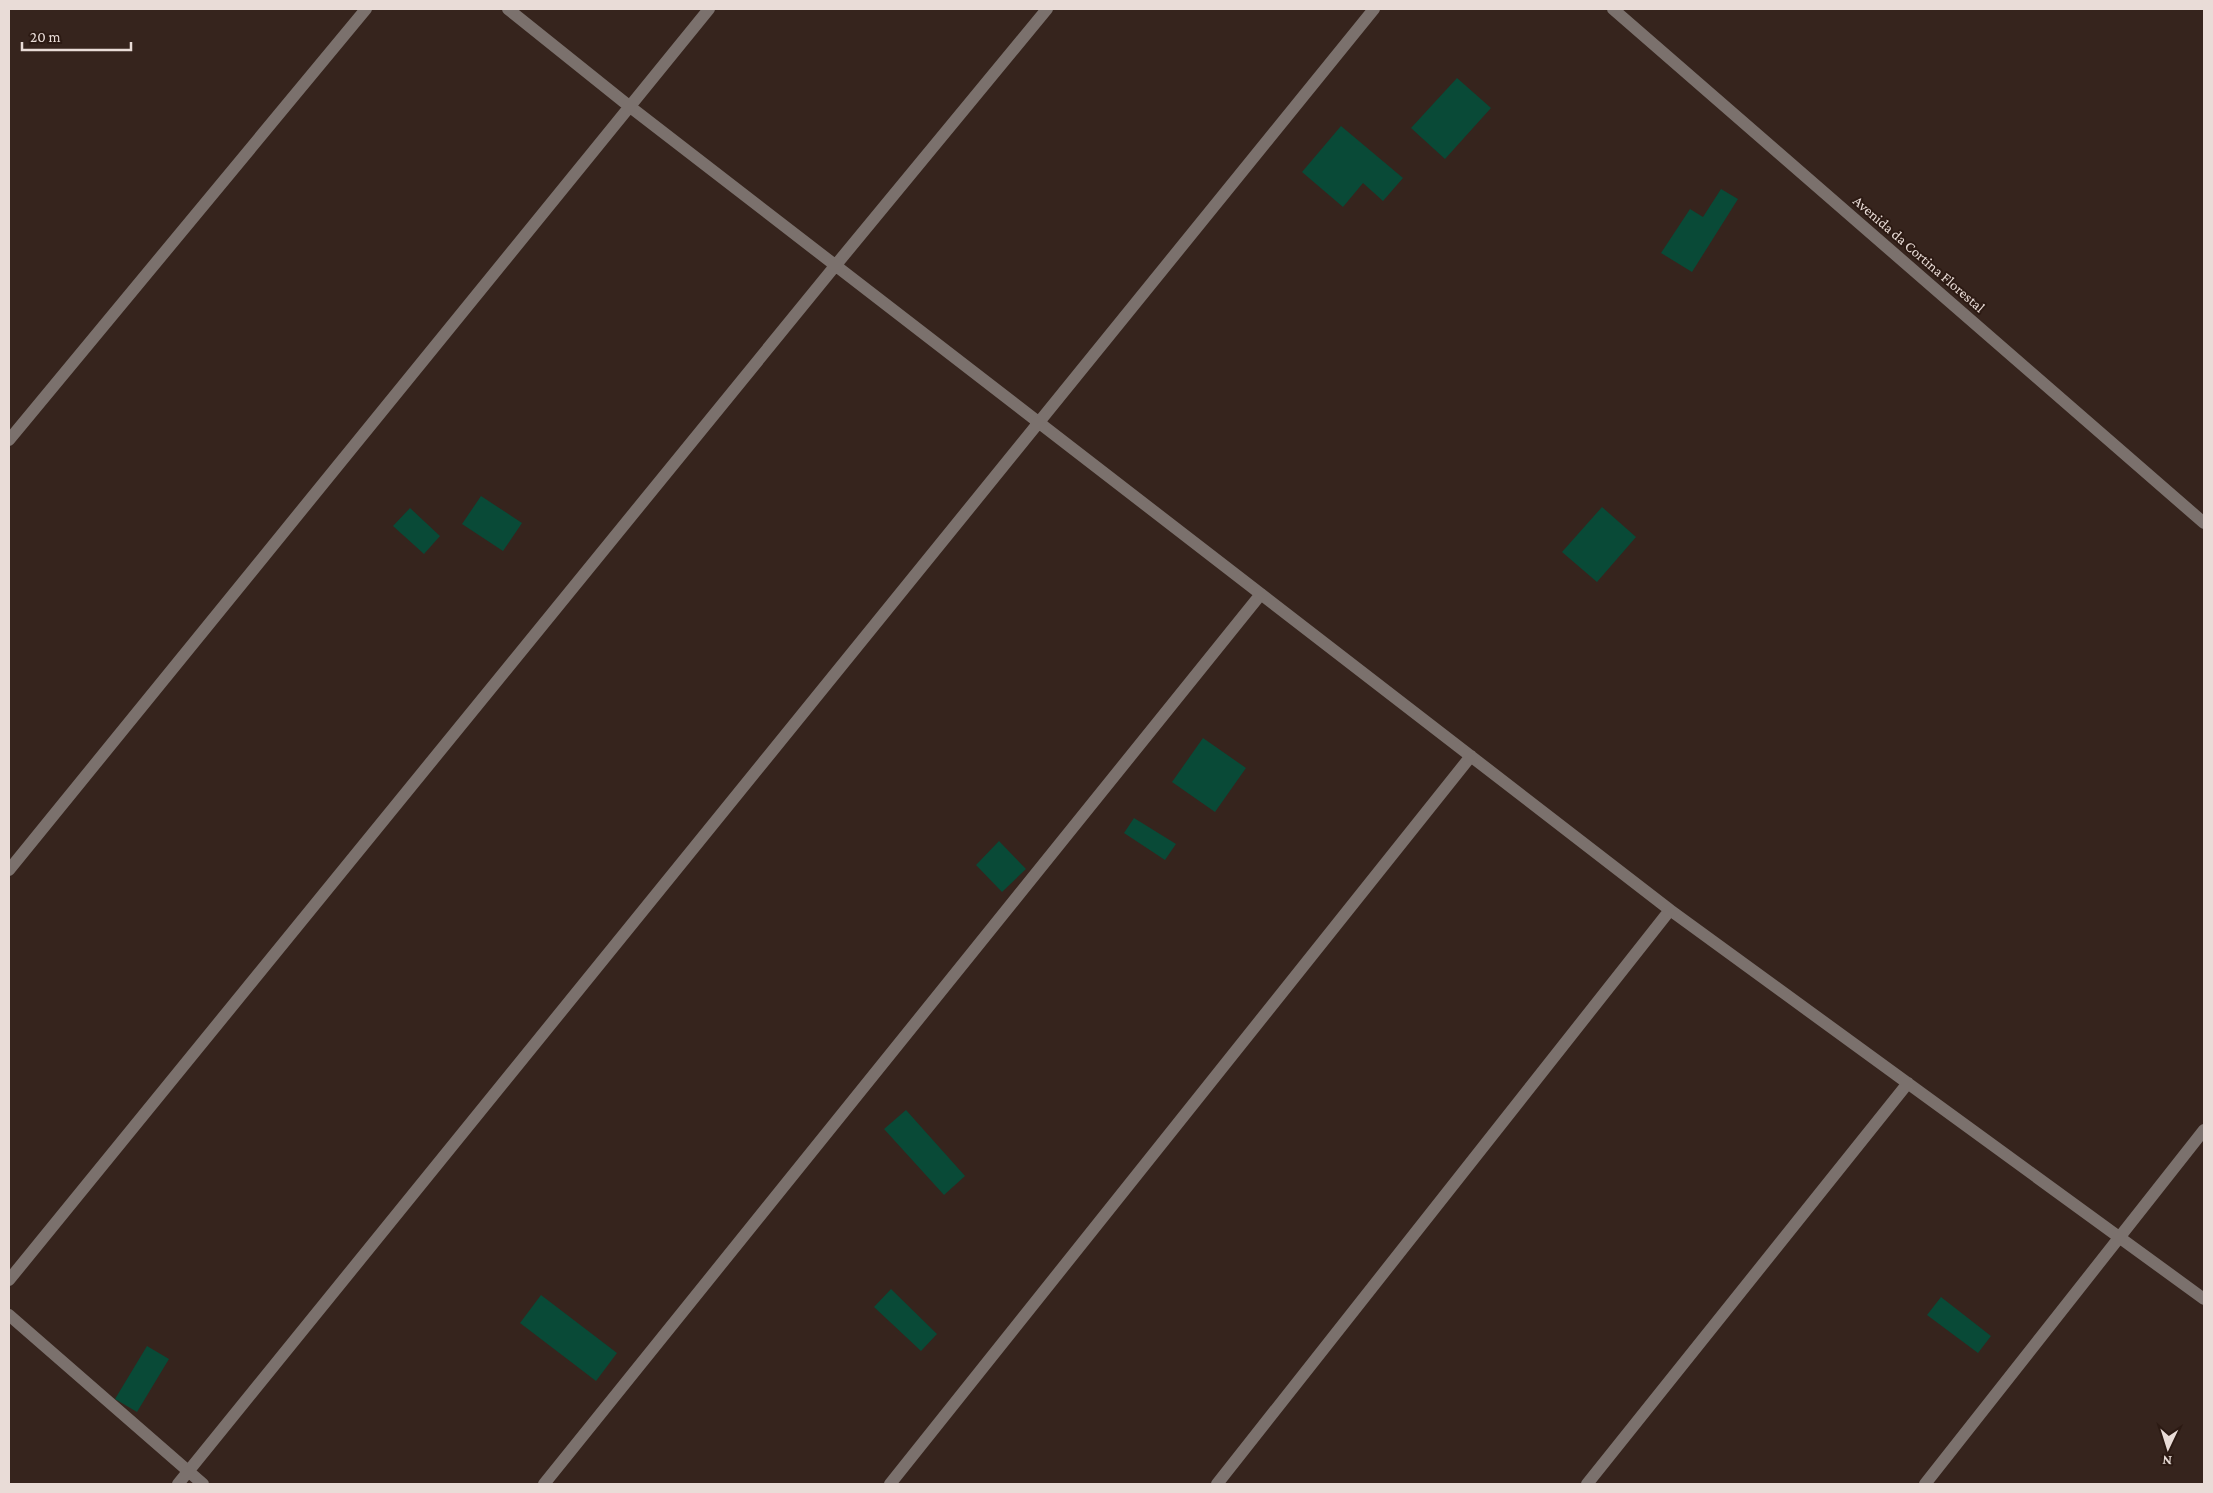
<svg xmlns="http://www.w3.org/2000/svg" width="2213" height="1493" viewBox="0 0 2213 1493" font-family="'Crimson Pro',serif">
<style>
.building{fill:#094a37}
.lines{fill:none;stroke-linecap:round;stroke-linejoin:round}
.minor{stroke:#7b716d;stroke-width:12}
.labels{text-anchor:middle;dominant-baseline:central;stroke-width:4;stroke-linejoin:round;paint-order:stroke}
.street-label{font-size:15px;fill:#e9dcd7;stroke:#2c1a13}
</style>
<rect width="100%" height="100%" fill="#36241d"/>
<path class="building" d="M1457,78L1491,108L1445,159L1411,128Z
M1341,126L1403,178L1383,201L1363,183L1343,207L1302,172Z
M1721,189L1738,199L1692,272L1661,253L1690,209L1703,217Z
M481,496L522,523L503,551L462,524Z
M1602,507L1636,537L1597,582L1562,552Z
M410,508L440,536L424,554L393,526Z
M1203,738L1246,768L1215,812L1172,782Z
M1134,818L1176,844L1165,860L1124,833Z
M999,841L1026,869L1002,892L976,865Z
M906,1110L965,1176L944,1195L884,1129Z
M891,1289L937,1334L921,1351L874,1307Z
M541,1295L617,1353L596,1381L520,1323Z
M1941,1297L1991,1336L1978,1353L1927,1315Z
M147,1346L169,1359L137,1412L115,1399Z"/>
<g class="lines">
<path class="minor" d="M508,9L629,106L1670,910L2204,1299
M1613,9L2204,523
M9,440L366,9
M9,870L709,9
M9,1280L835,266L1047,9
M9,1315L203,1484
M178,1484L1374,9
M544,1484L1261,594
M890,1484L1471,756
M1217,1484L1670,910
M1587,1484L1908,1083
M1925,1484L2204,1130"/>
</g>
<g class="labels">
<g class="street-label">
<text transform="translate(1919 254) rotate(41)">Avenida da Cortina Florestal</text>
</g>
</g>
<rect width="2213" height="1493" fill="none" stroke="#e9dcd7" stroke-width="20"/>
<g transform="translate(2168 1448) rotate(184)" stroke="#2c1a13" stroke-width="4" paint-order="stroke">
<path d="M0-4L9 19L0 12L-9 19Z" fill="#e9dcd7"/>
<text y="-8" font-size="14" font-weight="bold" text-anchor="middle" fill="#e9dcd7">N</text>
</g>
<path d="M22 42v8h109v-8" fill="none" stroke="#e9dcd7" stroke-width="2.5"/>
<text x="30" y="42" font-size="15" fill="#e9dcd7" stroke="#2c1a13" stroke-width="4" paint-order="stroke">20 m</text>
</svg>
